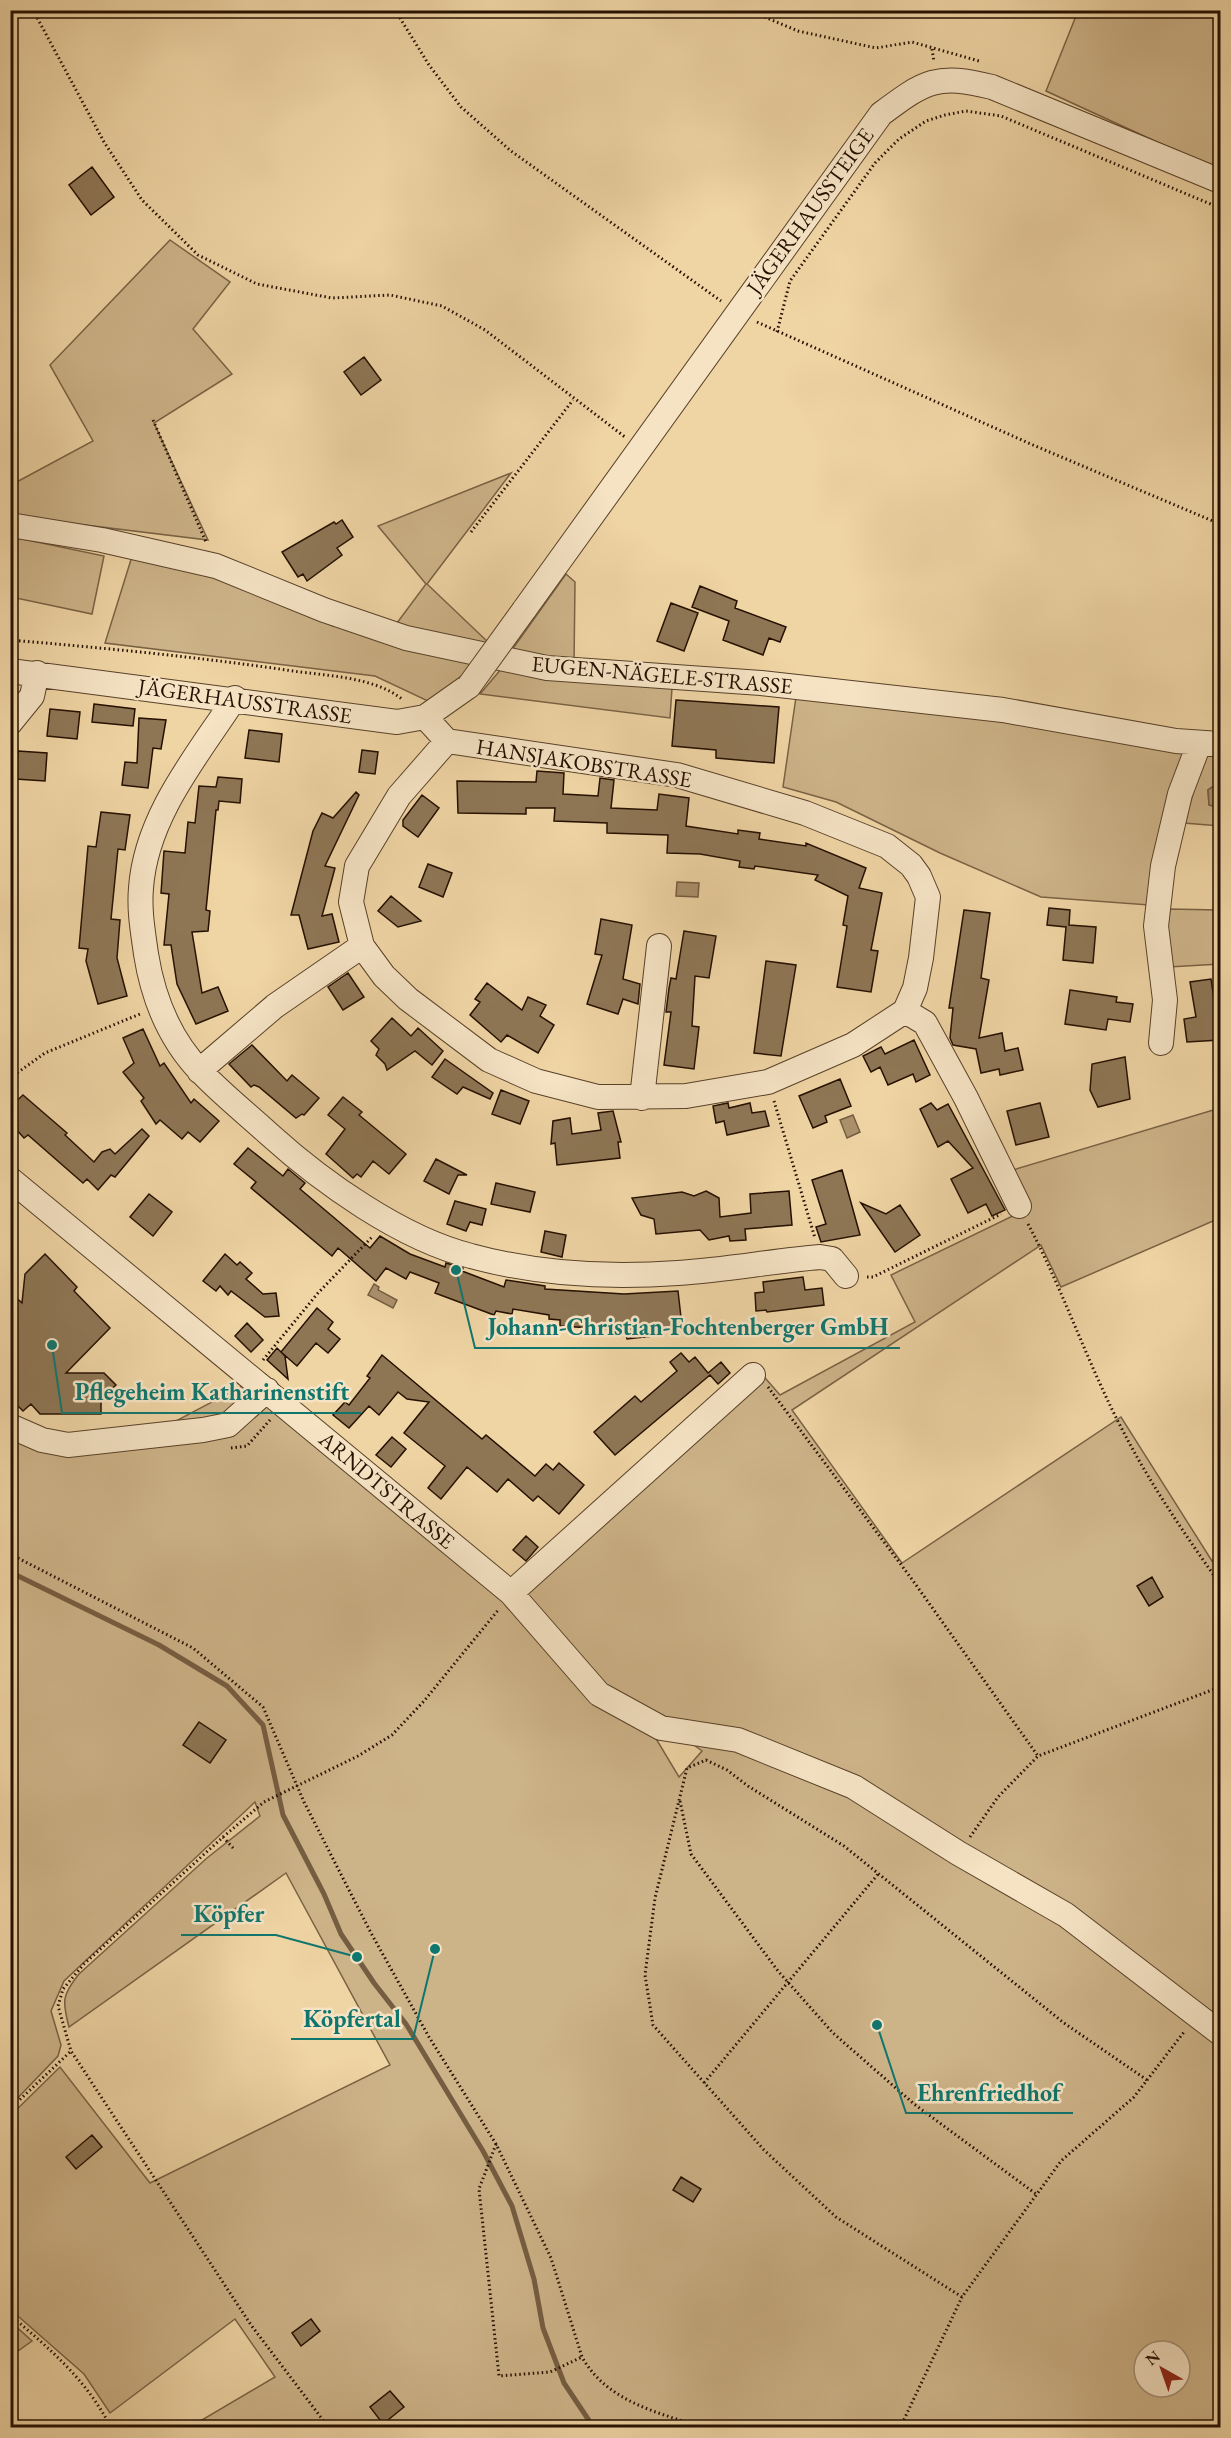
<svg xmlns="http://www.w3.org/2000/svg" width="1231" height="2438" viewBox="0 0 1231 2438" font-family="'EB Garamond',serif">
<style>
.green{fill:#cdb388;stroke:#796244;stroke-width:1.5;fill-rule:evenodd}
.water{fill:#aa916c;stroke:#755d41;stroke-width:1.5}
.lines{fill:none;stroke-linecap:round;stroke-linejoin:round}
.stream{stroke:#755d41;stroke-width:5}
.building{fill:#8e7655;stroke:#251000;stroke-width:1.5}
.minor-casing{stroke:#584129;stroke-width:26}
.path{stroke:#251000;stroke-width:3;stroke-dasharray:1.5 3;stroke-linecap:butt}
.minor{stroke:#f5e3c4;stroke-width:24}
.minor-bridge-casing{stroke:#584129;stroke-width:26;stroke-linecap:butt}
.minor-bridge{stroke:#f5e3c4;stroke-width:24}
.labels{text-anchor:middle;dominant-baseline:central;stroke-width:5;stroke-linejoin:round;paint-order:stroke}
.street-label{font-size:22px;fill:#251000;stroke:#f5e3c4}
.leader{fill:none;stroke:#0f766e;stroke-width:2}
.callout-dot{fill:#0f766e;stroke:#f5e3c4;stroke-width:2}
.callout-label{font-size:24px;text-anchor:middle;font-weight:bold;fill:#0f766e;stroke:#f5e3c4;stroke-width:5;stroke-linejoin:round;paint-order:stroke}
</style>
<rect width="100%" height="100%" fill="#efd4a4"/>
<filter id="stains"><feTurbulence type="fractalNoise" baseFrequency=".00333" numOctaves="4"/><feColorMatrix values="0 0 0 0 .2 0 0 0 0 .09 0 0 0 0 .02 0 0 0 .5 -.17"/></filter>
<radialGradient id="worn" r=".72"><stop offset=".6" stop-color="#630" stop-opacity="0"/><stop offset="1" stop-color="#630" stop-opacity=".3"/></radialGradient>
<path class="green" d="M1078,11H1220V171L1046,91Z
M170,240L230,282L193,329L232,374L154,423L208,540L11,516V485L93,441L50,365Z
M511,473L427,584L489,643L466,677L432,703L375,676L105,643L134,550L258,591L333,626L397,623L426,584L378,526Z
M18,538L104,556L92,614L11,597V572Z
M566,574L575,582L574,664L509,654Z
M502,668L672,688L670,718L480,694Z
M796,697L1035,725L1185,753L1149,905L1041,897L940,853L836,802L783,787Z
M1220,738V782L1208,790L1209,805L1220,808V826L1184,823L1210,739Z
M1167,909L1220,910V964L1169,967Z
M1220,1108V1218L1061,1287L1041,1245L792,1410L902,1563L1121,1417L1212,1561L1220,1558V2427H190L275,2377L235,2319L110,2413L84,2374L11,2310V2115L60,2067L150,2183L390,2065L286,1873L69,2027C62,2001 62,1995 79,1974L207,1858L260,1816L255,1802L64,1981L51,2011L61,2045L58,2056L11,2105V1421L51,1443L140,1440L265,1374L511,1583L752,1363L780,1395L915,1322L891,1275L1025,1210L1006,1172ZM643,1717L672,1729L702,1751L679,1777ZM1144,2351H1180V2387H1144Z
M11,2322L32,2341L11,2356H10Z"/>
<path class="water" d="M1220,782V808L1209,805L1208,790Z
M677,882L699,883L698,897L676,896Z
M853,1115L860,1132L847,1138L840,1120Z
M374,1284L379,1287L378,1290L397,1300L393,1308L368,1295Z"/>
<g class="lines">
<path class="stream" d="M10,1572L159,1645L227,1686L263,1725L283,1815L324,1894L341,1934L374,1983L406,2024L483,2151L512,2206L534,2279L543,2328L564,2383L594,2428"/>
</g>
<path class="building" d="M92,167L114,197L91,215L69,185Z
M364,357L381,380L361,395L344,372Z
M342,520L353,537L337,548L342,555L307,581L303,574L298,577L282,552L334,522L336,524Z
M700,586L737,601L735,608L786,627L780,642L769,638L763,655L723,640L729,621L692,607Z
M671,603L698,613L684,651L657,641Z
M676,700L779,707L774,763L716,758V750L672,746Z
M94,704L135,709L133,726L92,722Z
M50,709L80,712L77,739L47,736Z
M139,718L166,720L161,749L153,748L148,788L122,785L125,762L137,763Z
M249,730L282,734L279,762L245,758Z
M362,750L378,752L375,774L359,772Z
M18,751L47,753L45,781L16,779Z
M537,771L564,773L563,794L598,796L600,778L614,780L611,808L657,810L659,794L689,798L686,826L738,834V830L760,833L759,839L806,846V843L866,868L859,888L882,893L871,950L878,951L871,992L837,987L847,926L843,925L848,896L815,880L818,875L755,866L754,869L739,867L740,861L700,854L667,853L668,835L607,833V823L554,821L555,808H526V814L458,813L457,781L536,782Z
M218,777L242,779L240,803L219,801L218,810H216L206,910L210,911L208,931L192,932L202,993L218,987L228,1011L196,1024L177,984L171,945H164L169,894L161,893L164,851L185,853L188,822L195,823L199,786L216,787Z
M356,792L359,795L325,866L335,868L322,916L332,914L339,942L308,949L299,915H291L313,831L322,813L333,818Z
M422,795L439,808L418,837L403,826V820Z
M101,812L130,815L125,850L118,849L111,919L120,920L117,958L127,996L98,1004L86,961L88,949L79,948L88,846L96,847Z
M428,864L452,873L443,897L419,887Z
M391,896L421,921L398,927L378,911Z
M1049,908L1070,910L1069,925L1096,927L1093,963L1063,960L1066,927L1047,925Z
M964,910L990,913L981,978L989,980L979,1038L1002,1033L1005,1051L1018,1048L1023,1070L1000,1075L999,1069L981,1073L976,1049L953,1045L950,1038L953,1008H949Z
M601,919L632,925L623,979L640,984L638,1004L623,999L618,1014L587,1004L602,955L595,954Z
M684,931L716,936L709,978L695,976L692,1026L699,1027L694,1069L664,1065L671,1012H666L669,988L671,978L676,979Z
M766,961L796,965L781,1056L754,1053Z
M348,973L364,997L343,1010L328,987Z
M1211,979L1220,1040L1187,1042L1184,1019L1196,1017L1190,982Z
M487,983L522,1010L528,997L546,1005L540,1016L554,1025L538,1053L507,1035L501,1042L470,1015L480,1002L475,999Z
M1070,990L1117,997L1116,1002L1133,1004L1130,1022L1108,1019L1106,1030L1065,1024Z
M392,1018L411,1036L418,1028L443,1051L432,1065L415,1051L387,1070L385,1064L376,1055L379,1049L371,1041Z
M143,1029L160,1066L164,1063L191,1103L194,1099L219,1121L200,1142L188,1132L182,1139L160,1120L156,1124L141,1101L144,1098L123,1072L134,1063L123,1038Z
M914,1040L930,1075L916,1082L913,1074L888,1085L880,1067L871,1072L863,1056L881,1047L885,1054Z
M252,1045L287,1081L292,1075L319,1098L304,1115L302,1114L296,1118L259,1087L254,1085L251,1087L229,1064Z
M1125,1057L1130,1099L1098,1107L1090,1090L1092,1064Z
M445,1059L493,1093L490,1099L463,1087L457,1094L432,1077Z
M840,1079L851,1106L825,1116L827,1122L813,1128L799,1096Z
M501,1090L529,1101L520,1124L492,1114Z
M23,1095L67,1133L65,1135L94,1162L102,1152L110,1149L115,1154L142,1129L149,1136L115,1177L111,1175L98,1190L87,1179L83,1183L28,1135L24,1138L15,1128L18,1125L10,1117V1107Z
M343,1097L362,1112L359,1115L406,1154L389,1174L373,1161L361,1177L357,1174L353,1178L326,1154L345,1129L328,1115Z
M728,1103L729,1108L750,1103L752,1113L765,1111L769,1126L727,1135L724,1121L716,1123L713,1106Z
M931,1103L937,1110L948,1104L1005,1210L992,1216L986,1204L968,1213L951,1179L973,1168L948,1141L938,1147L920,1109Z
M1040,1103L1049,1137L1016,1145L1007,1111Z
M613,1111L621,1142H618L620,1158L557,1165L555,1143L551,1144L553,1121L570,1118L572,1134L601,1130L598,1113Z
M248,1148L283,1176L288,1169L305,1183L300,1189L370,1248L380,1236L410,1254L445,1267L446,1263L463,1268L462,1271L504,1287L506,1280L545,1286V1289L624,1294L678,1291L682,1326L652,1329L653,1336L627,1339L625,1330L560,1326V1320L549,1319V1315L513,1309L512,1314L496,1311L494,1315L435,1293L439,1283L410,1272L406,1279L386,1268L376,1281L338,1248L332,1256L251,1188L256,1182L234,1164Z
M436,1159L467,1175H458L449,1194L424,1181Z
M842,1170L860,1235L821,1242L816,1227L826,1224L812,1180Z
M496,1183L535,1192L530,1212L491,1204Z
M706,1191L719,1198L720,1217L751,1213L750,1194L789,1191L792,1225L745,1229L746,1240L730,1241L729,1236L709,1240L700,1230L656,1234L654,1219L641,1215L632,1198L682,1192L694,1196Z
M149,1194L172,1212L153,1236L130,1217Z
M455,1201L486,1209L482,1225L470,1222L466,1231L447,1224Z
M861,1203L886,1214L900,1205L920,1235L895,1252Z
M545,1231L566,1235L562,1257L541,1252Z
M45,1254L77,1287L74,1291L110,1328L66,1373H104L116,1385L101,1398V1414H40L31,1404L23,1411L10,1398V1292L22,1303L25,1274Z
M225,1254L237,1265L240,1262L252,1273L246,1279L263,1294L276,1293L279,1316L265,1317L231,1291L228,1295L220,1286L216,1291L203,1281Z
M803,1277L805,1290L822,1288L824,1305L767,1312L766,1310L756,1311L755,1293L764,1292L763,1282Z
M317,1308L333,1322L328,1329L340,1339L328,1353L316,1343L297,1366L281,1352L285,1356L288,1379L267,1360L277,1348L281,1352Z
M247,1323L263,1340L251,1352L235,1336Z
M681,1353L689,1362L695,1357L708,1373L721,1362L730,1373L718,1384L710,1375L615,1455L594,1432L635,1396L641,1402L677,1371L670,1362Z
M382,1355L482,1439L486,1435L535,1476L546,1464L553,1470L559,1463L584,1485L559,1514L538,1496L533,1501L508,1479L497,1492L467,1467L441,1499L428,1488L445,1466L404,1433L429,1402L407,1399L398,1392L379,1415L369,1406L349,1428L333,1415L345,1402L349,1405L370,1378L367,1376Z
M392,1437L406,1449L391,1467L376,1455Z
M526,1536L538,1547L526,1561L513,1550Z
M1152,1577L1163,1597L1149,1606L1137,1586Z
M199,1722L226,1740L210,1763L183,1745Z
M92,2135L102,2147L76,2169L66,2157Z
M681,2177L701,2189L693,2202L673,2190Z
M311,2319L320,2331L301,2346L292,2333Z
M390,2391L404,2407L383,2424L370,2407Z"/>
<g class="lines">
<defs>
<path id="minor" d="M10,525L102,540L216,566L324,610L406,638L547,668L761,683L1003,710L1176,741L1220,744
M524,610L881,114C925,81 937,73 992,87L1220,181
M10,671L397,722L425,717L469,686
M235,698C197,756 146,816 141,888C139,911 143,932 146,954C153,998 170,1040 201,1072C222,1094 247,1114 270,1135C322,1182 402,1239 471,1256C537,1274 610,1278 678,1273C726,1270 773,1261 820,1257L832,1259L846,1276
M425,717L447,741L677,775L805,813L887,846L911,865L919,876L928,897L921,958L915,988L905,1011
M10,723L32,696L37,673
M447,741L399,796L357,866L351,902L362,946L384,976L408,999L489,1060L536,1081L598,1097L686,1096L768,1082L853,1045L905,1011
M905,1011L925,1023L966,1098L1019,1206
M1161,1043L1165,1000L1156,926L1163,866L1180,794L1199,744
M199,1071L275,1006L362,946
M642,1098L659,946
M10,1179L511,1593L599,1694L661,1728L738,1740L854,1787L958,1853L1066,1915L1220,2033
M10,1426L42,1440L68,1445L203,1430L228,1425L267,1390
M511,1593L753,1375"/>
</defs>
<use href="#minor" class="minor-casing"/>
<path class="path" d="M33,10L104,142L142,200L198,255L257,284L332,298L390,295L442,306L485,330L625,437
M395,10L429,65L461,107L511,151L721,301
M748,10L798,31L876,48L912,42L979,61
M932,49L934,62
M757,322L1033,445L1220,524
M777,332L790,281L875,163L899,139L926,121L945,115L966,111L1001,116L1220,208
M153,420L206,542
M471,532L573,400
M10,640C105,648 199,657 293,671C328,676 374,677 402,699
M10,1078L45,1053L140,1014
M774,1101L815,1238
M1028,1224C1064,1292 1088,1365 1124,1433C1151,1485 1186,1536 1220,1584
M867,1277H873L1001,1214
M263,1360L318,1293L372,1237
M768,1387L911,1578L1038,1756
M231,1448L247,1446L270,1420
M10,1554L193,1648L263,1707L304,1802L371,1933L429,2037L496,2144L551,2258L582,2357C607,2402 659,2413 705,2428
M10,1564L15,1556
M680,1801L691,1854L778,1971L833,2033L914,2104L1036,2194
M223,1837L234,1849
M970,1837L998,1797L1038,1756L1220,1687
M1147,2080L1064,2023L844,1846L748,1786L727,1770L706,1760L687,1768L655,1898L645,1975L653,2025L764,2150L836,2217L962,2297L1061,2161L1134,2097L1184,2032
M704,2083L879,1873
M10,2109L71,2051
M496,2144L479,2189L499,2376L550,2372L582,2357
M10,2315C49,2348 88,2381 111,2428
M329,2428L251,2325L71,2051L58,2006L63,1989L84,1964L223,1837L264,1802L358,1756L392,1735L424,1701L499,1609
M900,2428L962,2297"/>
<use href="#minor" class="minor"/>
<defs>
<path id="minor-bridge" d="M469,686L524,610"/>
</defs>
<use href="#minor-bridge" class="minor-bridge-casing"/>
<use href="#minor-bridge" class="minor-bridge"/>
</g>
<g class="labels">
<g class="street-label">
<text transform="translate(810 211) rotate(-54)">JÄGERHAUSSTEIGE</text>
<text transform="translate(662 675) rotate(5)">EUGEN-NÄGELE-STRASSE</text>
<text transform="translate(245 701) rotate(8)">JÄGERHAUSSTRASSE</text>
<text transform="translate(584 763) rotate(9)">HANSJAKOBSTRASSE</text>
<text transform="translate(387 1490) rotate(40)">ARNDTSTRASSE</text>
</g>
</g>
<path class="leader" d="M456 1270L475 1348H900M52 1345L62 1413H361M357 1957L276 1935H181M435 1949L413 2039H291M877 2025L906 2113H1073"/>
<g class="callout-dot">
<circle cx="456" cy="1270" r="6"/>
<circle cx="52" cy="1345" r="6"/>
<circle cx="357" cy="1957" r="6"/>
<circle cx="435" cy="1949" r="6"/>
<circle cx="877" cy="2025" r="6"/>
</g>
<g class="callout-label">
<text x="688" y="1335">Johann-Christian-Fochtenberger GmbH</text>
<text x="212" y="1400">Pflegeheim Katharinenstift</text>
<text x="229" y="1922">Köpfer</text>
<text x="352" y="2027">Köpfertal</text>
<text x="989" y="2101">Ehrenfriedhof</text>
</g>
<rect width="1231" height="2438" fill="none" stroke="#efd4a4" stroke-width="36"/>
<rect x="12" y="12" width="1207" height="2414" fill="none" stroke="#251000" stroke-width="3"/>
<rect x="18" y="18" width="1195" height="2402" fill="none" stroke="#251000" stroke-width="1.5"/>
<g transform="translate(1162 2369) rotate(320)"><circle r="28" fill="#f5e3c4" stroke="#a28f76" stroke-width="1.5"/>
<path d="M0-4.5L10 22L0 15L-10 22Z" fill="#8f2418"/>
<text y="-9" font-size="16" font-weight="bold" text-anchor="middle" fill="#251000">N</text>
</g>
<rect width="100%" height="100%" filter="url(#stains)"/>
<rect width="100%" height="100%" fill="url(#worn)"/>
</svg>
